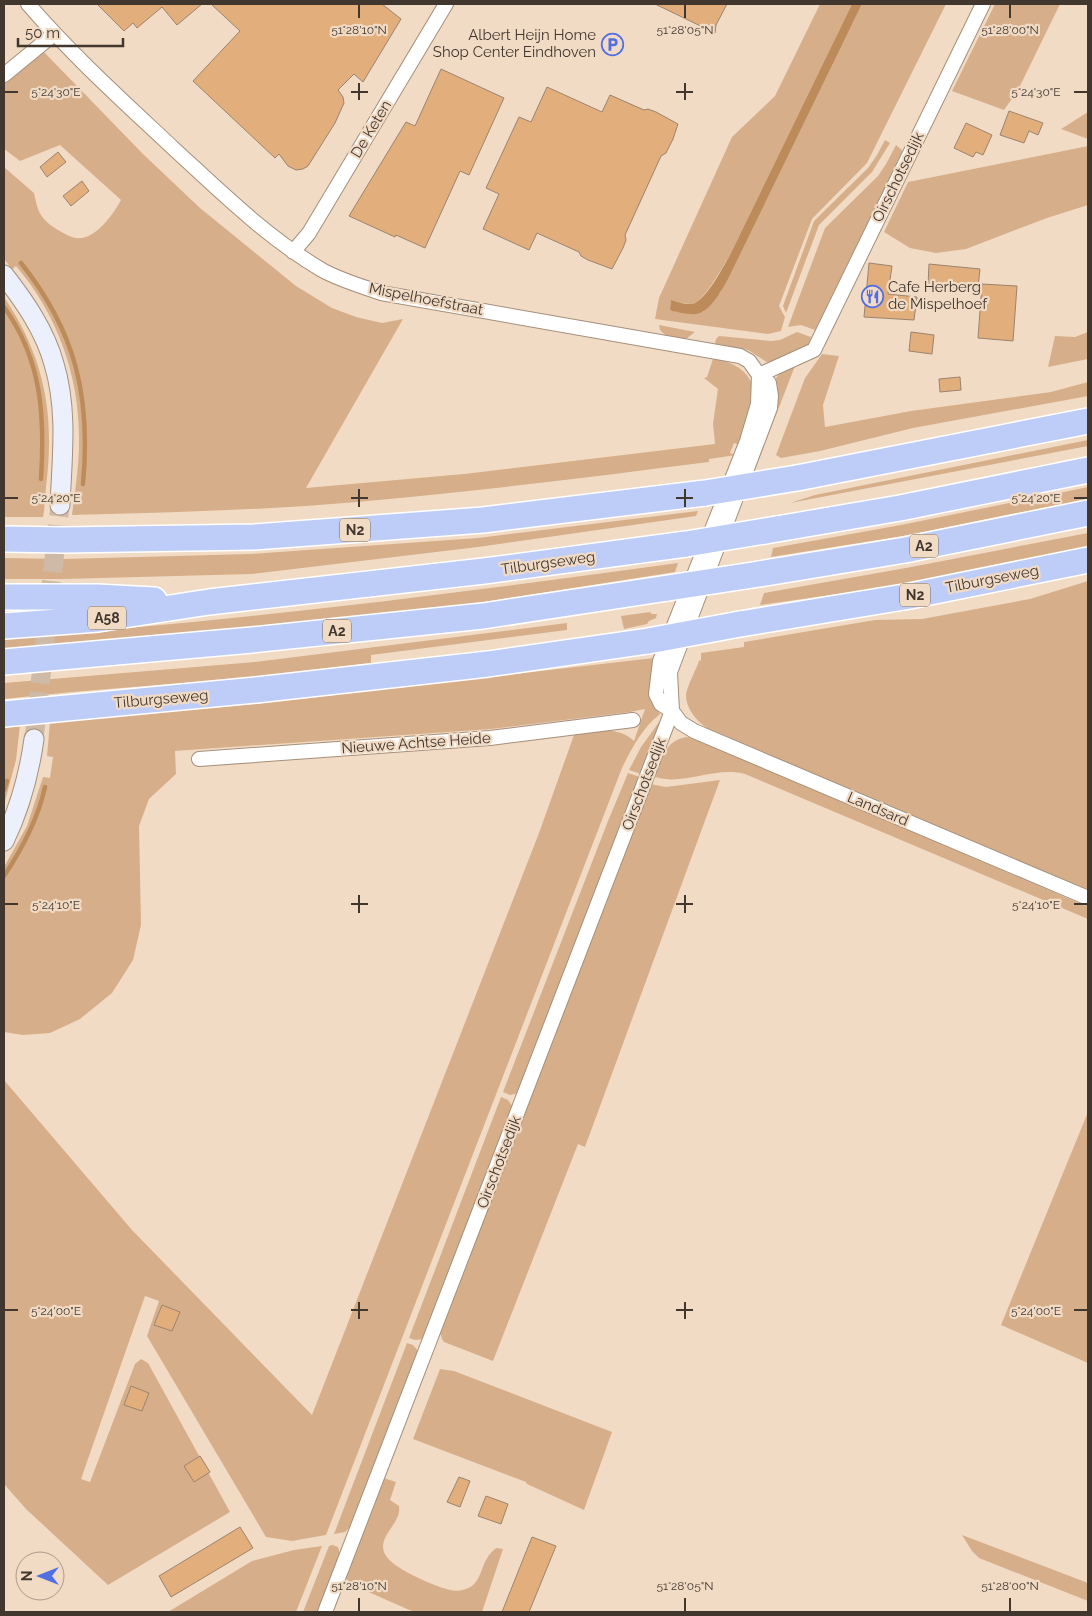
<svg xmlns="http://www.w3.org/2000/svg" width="1092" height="1616" viewBox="0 0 1092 1616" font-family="Raleway,sans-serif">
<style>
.green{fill:#d6af8a}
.water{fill:#bd8b5a}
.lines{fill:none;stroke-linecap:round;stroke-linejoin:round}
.stream{stroke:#bd8b5a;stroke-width:4.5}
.building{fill:#e1ae7c;stroke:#9a8470}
.secondary-tunnel{stroke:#cfbaa7;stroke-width:19;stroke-dasharray:19 9;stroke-linecap:butt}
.street-casing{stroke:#a58f7a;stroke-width:16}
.secondary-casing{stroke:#a58f7a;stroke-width:21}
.highway-casing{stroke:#fff;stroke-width:28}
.street{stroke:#fff;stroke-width:14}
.secondary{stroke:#ecf0fd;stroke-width:19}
.highway{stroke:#becdf7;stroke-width:25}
.highway-bridge-casing{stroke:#fff;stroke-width:28;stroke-linecap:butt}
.highway-bridge{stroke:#becdf7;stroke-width:25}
.ticks{fill:none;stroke:#41372f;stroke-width:2}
.labels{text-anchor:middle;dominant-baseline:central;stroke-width:4.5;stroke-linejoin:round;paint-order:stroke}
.shield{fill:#f2dbc5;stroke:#76685c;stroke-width:1}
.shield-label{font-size:14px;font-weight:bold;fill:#41372f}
.poi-label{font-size:15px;fill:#41372f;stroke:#f2dbc5;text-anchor:end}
.street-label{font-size:15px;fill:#41372f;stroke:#f2dbc5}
.ticks-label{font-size:12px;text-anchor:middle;fill:#41372f;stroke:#f2dbc5;stroke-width:4.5;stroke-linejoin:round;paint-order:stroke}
</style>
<rect width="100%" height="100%" fill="#f2dbc5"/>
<path class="green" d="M820,4H852L729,257C722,267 704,302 692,304C685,304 678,302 671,300L670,309L703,312L720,293L735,265L862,4H946L867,163L812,219L779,306L785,317L781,331L768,334L655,319L659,298L732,137L775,96Z
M995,4H1060L1018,90L1004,110L952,91Z
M43,51L143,154L200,208L296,286L332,308L356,317L382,323L403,319L306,488L464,474L715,444L713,424L718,389L704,378L707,377L713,359C737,362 757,375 754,403C753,415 744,433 740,445L734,443L730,453L736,455L709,459V462C575,479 441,496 306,506C228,511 150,513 72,515C75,490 79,467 79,442C80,378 58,315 16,266L12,269L4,259V167L34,193C38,212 40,219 58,230C64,233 69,237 76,238C94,241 113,215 121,200L60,145L20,161L4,149V79Z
M1088,112V139L1061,129Z
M885,140L890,143L872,172L819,225L786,313L783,306L814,221L868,168L877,155Z
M896,145L903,151L815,330L801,325L788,327L825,228L878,176L886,164Z
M1088,146V205L1047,218L966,249L936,253L910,248L884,232L908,182Z
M4,297C45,358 55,415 46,487C45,497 45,507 43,517H4Z
M659,325L695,332L686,339L666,336L660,330Z
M797,332L811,337L807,348L770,364L748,350L715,344L716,339L719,336L771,341L780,340Z
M1088,332V359L1048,367L1055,336L1075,337Z
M822,354L839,356L823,405L825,427L911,411L1051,392L1088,382V396L913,428L820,451L781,458L776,455L805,378Z
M795,366L675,676L777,394L776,378L781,372Z
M1088,440V446L790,503L815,495Z
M1088,487V499L903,536L771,557L773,548L901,525Z
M698,511L696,516L478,547L252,574L63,579H4V558L63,559L250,554L478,538Z
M1088,533V547L908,584L760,605L764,593L906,568Z
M678,563L675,572L484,602L253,629L4,649V638C230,622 454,594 678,563Z
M1088,581V892L710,730C698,723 686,709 686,695C687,686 696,670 699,661L701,660V653L744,647V642L875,620L922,619L1030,599Z
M650,612L652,614H657L656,618L649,621L647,624L624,629L621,616Z
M567,623V630L371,655V663L256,677L72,692L4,699V683L255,662Z
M654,658L650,687L656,708L660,714C642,728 632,748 622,768L326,1535L292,1541L266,1537L147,1336L159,1301L145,1296L81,1479L90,1482L135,1364L141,1359L148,1363L230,1512L108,1585L26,1509L4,1484V1080L132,1230L312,1415L539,833L574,735C595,732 617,725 634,741L645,709L630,712L491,729L175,751L176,774L149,799L139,826L141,925L133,960L112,993L80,1019L50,1033L23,1035L4,1032V867L27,826L43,777L50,778L53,757L47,756L50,722L256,704Z
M662,718L641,774L629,770L641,747Z
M20,725L16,760L4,805V728Z
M686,737L696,739L1088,907V919L745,774C715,766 684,786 655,777C661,759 665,741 686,737Z
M628,773L640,777L519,1093L510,1095L503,1092L608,821Z
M720,780L585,1147L578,1144L493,1361L444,1342L442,1339L440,1331L650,784L666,787Z
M501,1097L508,1100L513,1107L424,1339L415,1340L409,1338Z
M1088,1112V1363L1001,1325Z
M407,1343L413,1345L419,1352L352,1525L345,1532L334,1534Z
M440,1369L454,1371L612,1432L584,1510L527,1484L526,1482L413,1439Z
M384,1478L396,1482L390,1500L399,1506C402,1523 378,1535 384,1552C389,1568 435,1586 450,1590C457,1592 466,1590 472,1586C484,1576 480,1561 496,1548L503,1549L482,1612H414L357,1587L345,1578Z
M962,1535L1088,1583V1601L979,1558L972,1551Z
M332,1545L338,1547L340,1554L319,1612H303L329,1546Z
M322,1546L296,1612H168L252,1561L294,1550Z"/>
<path class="water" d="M852,4H862L735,265C728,279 713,312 696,314C688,315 679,312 672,311L670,309L671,300C678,302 689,306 695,303C709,295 721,270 729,257Z"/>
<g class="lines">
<path class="stream" d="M21,263C76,332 91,397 83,484
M4,307C42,360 45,416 41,479
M4,790L7,781
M4,876C22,849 38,819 45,787"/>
</g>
<path class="building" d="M97,4H202L177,25L162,7L137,28L133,23L124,31Z
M211,4H382L401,19L363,82L354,74L338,90L343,97L344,103L335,123L308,166L303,169L296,170L288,166L279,154L275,158L193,81L240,31Z
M655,4H727L716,25L715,33Z
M441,69L504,98L469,175L460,171L425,248L396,235L395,237L349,216L406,122L415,126Z
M547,87L602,112L610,95L644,110L648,109L656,112L678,124L673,139L666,153L661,156L625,235L626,240L623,248L612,269L588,260L581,256L579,252L537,233L529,250L483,229L499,194L486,188L519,117L531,122Z
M1009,111L1043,123L1038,135L1029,131L1024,143L1000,135Z
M966,123L992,135L983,155L976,152L973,157L954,148Z
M58,152L66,162L47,177L40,167Z
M82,181L89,191L71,206L63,196Z
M869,263L892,266L888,294L917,297L914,320L864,317Z
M929,264L980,269L978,288H952L928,285Z
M982,284L1017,286L1013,341L978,338Z
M911,332L934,335L932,354L909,351Z
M960,377L961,390L940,392L939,379Z
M162,1305L180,1312L172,1331L154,1325Z
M131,1386L149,1393L142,1411L124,1405Z
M200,1456L210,1472L194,1482L184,1466Z
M459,1477L470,1481L460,1507L447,1502Z
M486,1496L508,1504L501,1524L478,1516Z
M240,1527L253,1548L171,1597L159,1576Z
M532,1537L556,1546L529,1612H502Z"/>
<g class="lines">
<path class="secondary-tunnel" d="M34,739L60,505"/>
<defs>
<path id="street" d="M28,4C73,56 123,101 173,148C220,191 266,237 322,270C340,280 361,286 381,293L740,356L749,361L759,375L769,383L771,396L770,408L670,672L672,711L325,1612
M4,75L54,34
M293,252L309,233L446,4
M759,375L758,404L747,441L660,661L656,694L661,704L672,711L681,723L694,731L1088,898
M759,375L814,350L983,4
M199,759L490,738L633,720"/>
<path id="secondary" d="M4,275C25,302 45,331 54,364C68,410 62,458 60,505
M4,841C20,808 29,775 34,739"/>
<path id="highway" d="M797,478L1088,421
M777,529L900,508L1088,470
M4,539L64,540L254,537L483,520L705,493
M759,574L905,550L1088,513
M4,597H97L154,600
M740,624L910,596L1088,560
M4,626L98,619L209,602L484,571L686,544
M4,662L252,640L483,616L668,588
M4,714L256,690L488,664L648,641"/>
</defs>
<use href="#street" class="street-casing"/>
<use href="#secondary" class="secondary-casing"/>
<use href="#highway" class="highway-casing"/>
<use href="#street" class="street"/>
<use href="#secondary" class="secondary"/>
<use href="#highway" class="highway"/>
<defs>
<path id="highway-bridge" d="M705,493L797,478
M686,544L777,529
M668,588L759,574
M648,641L740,624"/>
</defs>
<use href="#highway-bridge" class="highway-bridge-casing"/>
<use href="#highway-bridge" class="highway-bridge"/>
</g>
<path class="ticks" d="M359,5V18M685,5V18M1010,5V18M359,83V100M685,83V100M5,92H18M351,92H368M676,92H693M1074,92H1087M359,489V507M685,489V507M5,498H18M351,498H368M676,498H693M1074,498H1087M359,895V913M685,895V913M5,904H18M351,904H368M676,904H693M1074,904H1087M359,1302V1319M685,1302V1319M5,1310H18M351,1310H368M676,1310H693M1074,1310H1087M359,1598V1611M685,1598V1611M1010,1598V1611"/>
<defs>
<symbol id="parking-ring" viewBox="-11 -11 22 22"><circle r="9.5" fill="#f2dbc5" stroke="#526ee3" stroke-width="1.5"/><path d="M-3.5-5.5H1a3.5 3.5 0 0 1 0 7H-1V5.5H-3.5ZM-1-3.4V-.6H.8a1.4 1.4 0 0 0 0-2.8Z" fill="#526ee3"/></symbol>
<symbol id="restaurant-ring" viewBox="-11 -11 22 22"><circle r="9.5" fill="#f2dbc5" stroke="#526ee3" stroke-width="1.5"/><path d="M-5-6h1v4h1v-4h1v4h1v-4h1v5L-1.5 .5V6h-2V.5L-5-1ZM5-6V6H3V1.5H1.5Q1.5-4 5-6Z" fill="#526ee3"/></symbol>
</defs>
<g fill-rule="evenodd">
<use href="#parking-ring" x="600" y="32" width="25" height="25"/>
<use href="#restaurant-ring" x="860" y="284" width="25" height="25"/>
</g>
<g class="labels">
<g class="shield">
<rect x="340" y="518.5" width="30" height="23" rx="4"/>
<rect x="910" y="534.5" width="28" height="23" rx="4"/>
<rect x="900" y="583.5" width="30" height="23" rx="4"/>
<rect x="88" y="606.5" width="38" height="23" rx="4"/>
<rect x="323" y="619.5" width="28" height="23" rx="4"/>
</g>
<g class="shield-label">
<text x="355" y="530">N2</text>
<text x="924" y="546">A2</text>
<text x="915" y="595">N2</text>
<text x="107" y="618">A58</text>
<text x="337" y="631">A2</text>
</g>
<g class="poi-label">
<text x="596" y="35">Albert Heijn Home<tspan x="596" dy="17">Shop Center Eindhoven</tspan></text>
<text x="888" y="287" text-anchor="start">Cafe Herberg<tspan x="888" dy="17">de Mispelhoef</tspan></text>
</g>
<g class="street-label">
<text transform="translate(371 129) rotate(-59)">De Keten</text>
<text transform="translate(898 177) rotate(-64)">Oirschotsedijk</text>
<text transform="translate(426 299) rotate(11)">Mispelhoefstraat</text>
<text transform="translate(548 563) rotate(-8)">Tilburgseweg</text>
<text transform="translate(992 579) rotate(-11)">Tilburgseweg</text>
<text transform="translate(161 699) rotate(-5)">Tilburgseweg</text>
<text transform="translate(416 743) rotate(-4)">Nieuwe Achtse Heide</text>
<text transform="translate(644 784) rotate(-69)">Oirschotsedijk</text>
<text transform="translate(878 809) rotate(23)">Landsard</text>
<text transform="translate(499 1162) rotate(-69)">Oirschotsedijk</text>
</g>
</g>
<g class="ticks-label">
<text x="359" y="34">51°28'10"N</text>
<text x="685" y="34">51°28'05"N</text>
<text x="1010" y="34">51°28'00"N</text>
<text x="1036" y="96">5°24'30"E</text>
<text x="56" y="96">5°24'30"E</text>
<text x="1036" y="502">5°24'20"E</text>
<text x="56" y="502">5°24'20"E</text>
<text x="1036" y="909">5°24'10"E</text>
<text x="56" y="909">5°24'10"E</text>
<text x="1036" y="1315">5°24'00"E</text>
<text x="56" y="1315">5°24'00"E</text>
<text x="359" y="1590">51°28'10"N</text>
<text x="685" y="1590">51°28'05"N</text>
<text x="1010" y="1590">51°28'00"N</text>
</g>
<rect width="1092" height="1616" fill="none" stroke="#41372f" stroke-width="10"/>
<g transform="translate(40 1576) rotate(270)"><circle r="24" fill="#f2dbc5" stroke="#ab9989"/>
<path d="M0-4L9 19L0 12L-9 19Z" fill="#526ee3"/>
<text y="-8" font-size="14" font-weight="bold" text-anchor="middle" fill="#41372f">N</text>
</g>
<path d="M18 38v8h105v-8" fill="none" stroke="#41372f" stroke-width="2.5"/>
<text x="25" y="38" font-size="15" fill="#41372f" stroke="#f2dbc5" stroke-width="4" paint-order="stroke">50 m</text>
</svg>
